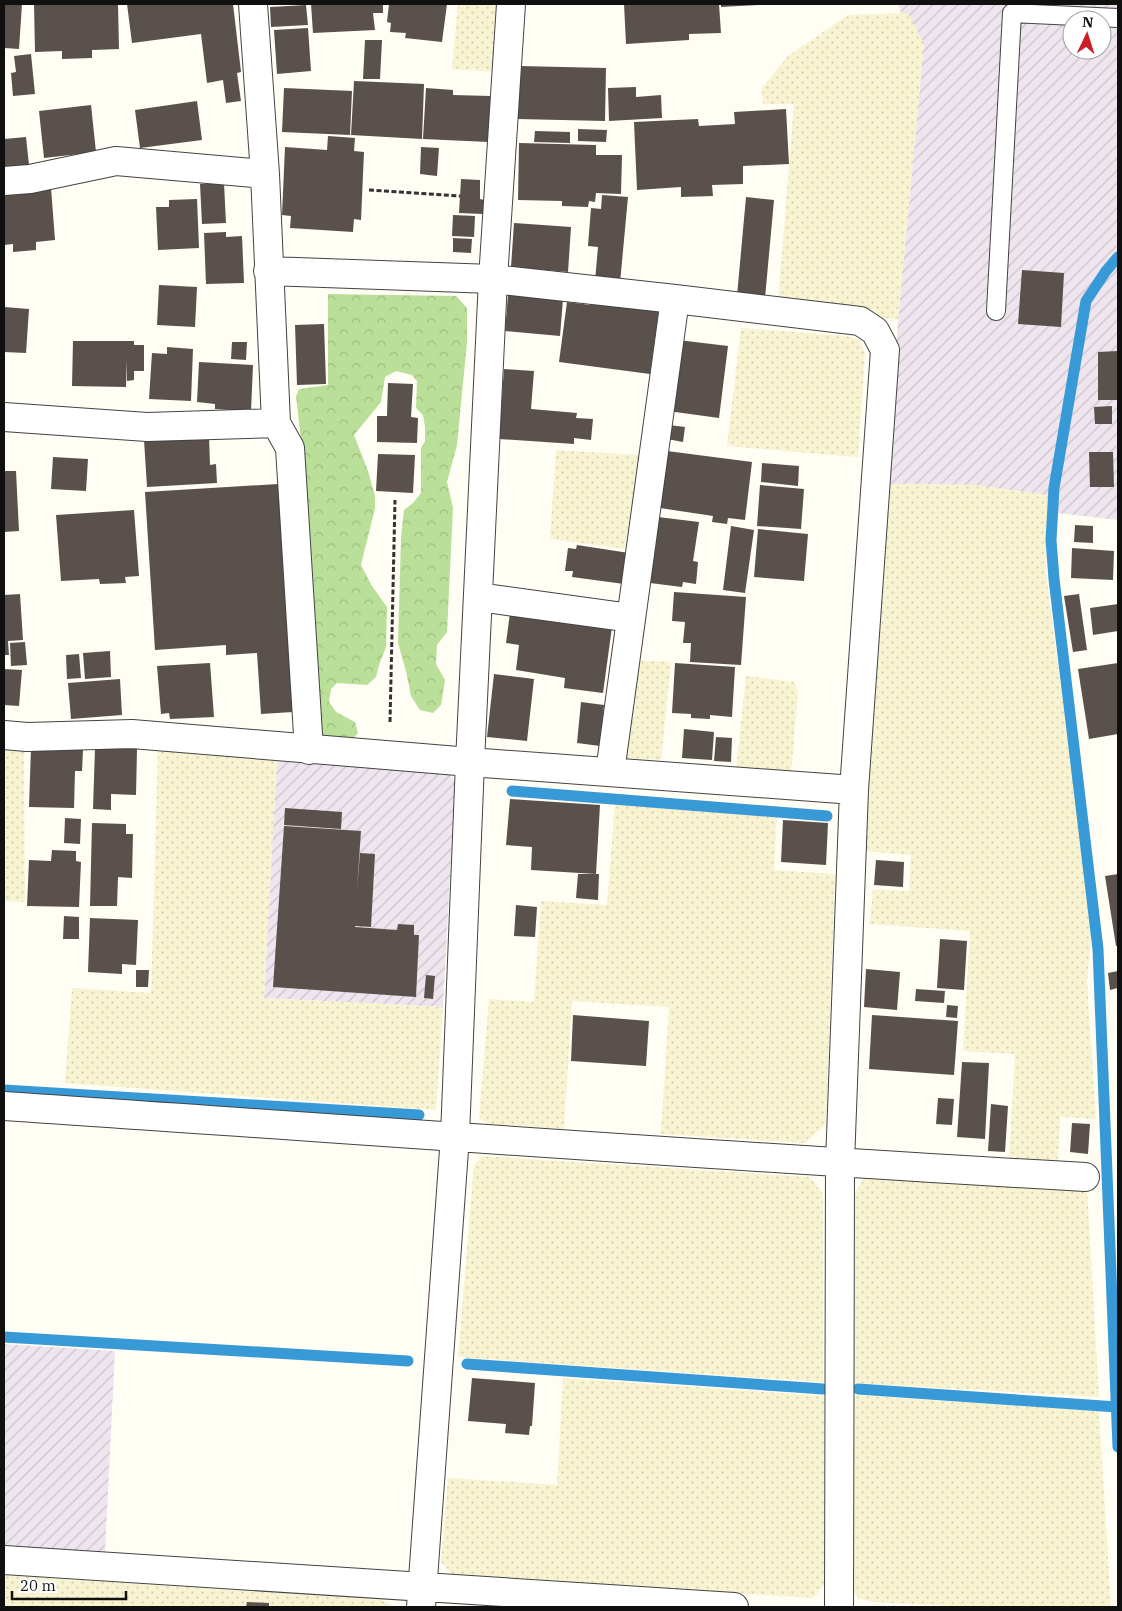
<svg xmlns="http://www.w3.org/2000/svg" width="1122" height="1611" viewBox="0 0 1122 1611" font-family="'IBM Plex Serif',serif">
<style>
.industrial{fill:url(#industrial-furrows);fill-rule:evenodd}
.farmland{fill:url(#farmland-dots)}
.forest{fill:url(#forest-crowns)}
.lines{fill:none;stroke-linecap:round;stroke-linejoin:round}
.stream{stroke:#379ad6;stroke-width:11}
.building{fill:#5a514c}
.service-casing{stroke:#434343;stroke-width:20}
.minor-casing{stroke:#434343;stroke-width:30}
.path{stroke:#323232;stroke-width:3;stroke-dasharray:5 2.5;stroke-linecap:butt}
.service{stroke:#fff;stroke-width:18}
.minor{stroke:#fff;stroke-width:28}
</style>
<defs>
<pattern id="industrial-furrows" width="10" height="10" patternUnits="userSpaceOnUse" patternTransform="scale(1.25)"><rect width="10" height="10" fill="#eee5ef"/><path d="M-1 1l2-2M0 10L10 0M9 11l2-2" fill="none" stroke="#cbc3cc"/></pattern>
<pattern id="farmland-dots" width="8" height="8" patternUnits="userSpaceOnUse" patternTransform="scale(1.25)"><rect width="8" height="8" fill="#f8f3d1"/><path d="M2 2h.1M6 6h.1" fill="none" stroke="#d4cfb2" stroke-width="1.8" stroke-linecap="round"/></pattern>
<pattern id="forest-crowns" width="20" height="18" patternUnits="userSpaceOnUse" patternTransform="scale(1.25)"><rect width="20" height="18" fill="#b9df98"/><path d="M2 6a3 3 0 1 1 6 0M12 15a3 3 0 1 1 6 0" fill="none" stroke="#9ebe82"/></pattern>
</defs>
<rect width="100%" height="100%" fill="#fffdf4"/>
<path class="industrial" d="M898,4H1118V520L1057,513L1058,497L975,485L886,484L898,320L924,43L901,13ZM1072,20H1102V50H1072Z
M277,758L448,772L455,782L443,1007L264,998Z
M4,1344L115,1351L105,1552L4,1546Z"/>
<path class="farmland" d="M458,4H501L496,72L452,69Z
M908,13L924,43L898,320L778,302L794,104H763L762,88L788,56L848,15Z
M741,328L846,336L858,339L865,352L858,457L727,446Z
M556,450L639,455L625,549L550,539Z
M886,484L975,485L1048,495L1046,538V574L1084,865L1091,936L1087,982L1096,1119L1060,1117L1058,1161L1009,1159L1015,1054L963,1051L970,931L870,924L873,889L909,891L911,855L864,851Z
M631,660L671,662L661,760L619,757Z
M746,676L794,682L798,691L791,775L736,770Z
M4,747L24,748L25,902L4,901Z
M158,748L277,758L264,998L443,1007L436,1110L65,1083L72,988L151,993Z
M615,804L777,816L774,870L835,874L826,1124L805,1143L661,1134L669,1007L572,1001L564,1129L487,1124L479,1118L489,999L534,1002L541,901L607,905Z
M482,1156L810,1177L823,1194V1382L458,1357L474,1165Z
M864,1178L1087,1189L1099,1397L854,1383L855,1193Z
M563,1378L824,1396V1585L813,1598L454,1576L441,1562L448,1478L557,1485Z
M854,1395L1099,1411L1111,1607H973L872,1602L858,1598L852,1589Z
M4,1575L382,1600L394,1607H4Z"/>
<path class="forest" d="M328,294L456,296L467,308V342L457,445L447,482L453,508L447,632L437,645L436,664L445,680L441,705L433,713L420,710L411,696L406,671L398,643L401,538L404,510L413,503L421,493V448L425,441V427L423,415L416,408L417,381L412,375L396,371L385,377L381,402L354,435L368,471L375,496V508L361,565L372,586L387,607L386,647L379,665L376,677L367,685L337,683L331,689L329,702L336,712L355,722L358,733L351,741L322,739L316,699L302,449L296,396L299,389L328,385Z"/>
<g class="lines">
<path class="stream" d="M1118,257L1106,271L1086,301L1054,488L1051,540L1054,579L1098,949L1118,1447
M512,791L827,816
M4,1090L419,1115
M4,1337L408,1361
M467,1364L823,1389
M858,1389L1117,1407"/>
</g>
<path class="building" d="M4,4H22L19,49L4,48Z
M34,4H118L119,49L92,50V58L62,59V51L35,52Z
M127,4H233L241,72L237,73L241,101L226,103L223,80L207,83L201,34L132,43Z
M311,4H383V13H373L375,30L313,33Z
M389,4H447L442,42L405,38L406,33L390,32L391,23L387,22Z
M624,4H719L721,33L689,34V40L626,44Z
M721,4H758V5L721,7Z
M306,5L308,25L271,27L270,7Z
M308,28L311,71L277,74L274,30Z
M365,40H382L380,79H363Z
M31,54L35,94L13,96L11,73L16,72L14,56Z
M519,66L606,68L605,121L518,119Z
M354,81L424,84L422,139L351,135Z
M636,87V97L661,95L662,118L609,121L608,88Z
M284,88L352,91L350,135L282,132Z
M426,88L453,90V95L491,96L489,142L423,139Z
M197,101L202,140L140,148L135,110Z
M91,105L96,152L44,158L39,111Z
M786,109L789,164L743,166V184L712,185L713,196L681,197V187L637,190L634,122L698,119L699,126L735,124L734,112Z
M578,129L607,130L606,142L578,141Z
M535,131L570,132V143L534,142Z
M328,136L355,138L354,151L364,152L361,220L354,219L353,232L290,228L291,216L282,215L285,147L327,150Z
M26,137L29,165L4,168V139Z
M519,143L596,145V155H622L621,194L596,193L595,202L589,201L588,207L562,206V201L518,200Z
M421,147L439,148L437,176L420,174Z
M461,179L480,180V199L484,200L483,214L459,213Z
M224,183L226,223L202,224L200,184Z
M51,188L55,240L36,242V250L13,252V244L4,245V192Z
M602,195L628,197L620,283L595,281L598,247L588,246L591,208L601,209Z
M746,197L774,200L765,298L737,296Z
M197,199L199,248L158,250L156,207H169V200Z
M453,215L475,216L474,237L452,236Z
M514,223L571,227L568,272L511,267Z
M226,232V237L242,236L244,283L206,284L204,233Z
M453,238L472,239L471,253L453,252Z
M1022,270L1064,273L1061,327L1018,324Z
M159,285L197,287L195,327L157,325Z
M508,295L563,299L560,336L505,331Z
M591,300L659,309L650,374L559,362L567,302L590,305Z
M4,307L29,309L26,353L4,352Z
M324,324L326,384L297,385L295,325Z
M678,340L728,346L719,418L668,411Z
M73,341H134V345H144V371H134V380L127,381V360L126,387L72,386Z
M232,342H247L246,360L231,359Z
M167,347L193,349L191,401L149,399L152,353L167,354Z
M1118,351V400H1098V352Z
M199,362L253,365L251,411L215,409V404L197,402Z
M504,369L534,371L531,409L577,413L576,418L593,419L591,440L574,438V444L499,439Z
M388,383L413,384L411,417L418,418L417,443L377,442V416H387Z
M1112,406V424H1095L1094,407Z
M669,425L685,427L683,442L667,439Z
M209,436L210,465L216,464L217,483L147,487L144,440Z
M667,451L752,462L745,520L728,518L727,524L712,522L713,516L660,508Z
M1089,452H1113L1114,487H1090Z
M378,454L415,455L413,493L376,491Z
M53,457L88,459L86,491L51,489Z
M762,463L799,466L798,486L761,482Z
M4,471H16L19,531L4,532Z
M278,484L293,712L261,714L257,653L226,655V645L155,650L145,492Z
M760,485L804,489L801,529L757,526Z
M134,510L139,576L125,577L126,583L100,584L99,579L61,581L56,515Z
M658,517L699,522L693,561L698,562L696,584L683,582L682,587L650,583Z
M1075,525L1093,526V543L1074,542Z
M731,526L754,530L745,593L723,590Z
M758,529L808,534L804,581L754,577Z
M577,545L629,553L624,584L572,577L573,571H565L568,548L576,549Z
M1072,548L1114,551L1113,580L1071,578Z
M674,592L746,597L741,665L690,662L691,643H683L685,622L672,621Z
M20,594L23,640L8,641L9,655H4V595Z
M1079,594L1087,650L1073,652L1064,596Z
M1118,604V631L1093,635L1090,608Z
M510,613L612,627L603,693L564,688L565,678L516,670L519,645L506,643Z
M25,642L27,665L11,666L10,643Z
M110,651L111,677L85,679L83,653Z
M79,654L81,678L67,679L66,655Z
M210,663L214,717L170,719L169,713L161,714L157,666Z
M675,663L735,667L732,717L710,715V719L691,718V714L672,713Z
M1118,663V734L1089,739L1078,669Z
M4,669L22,670L19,706L4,705Z
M494,674L534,679L527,741L487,737Z
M120,679L122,715L71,719L68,683Z
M581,702L604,705L600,746L577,743Z
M684,729L714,732L712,760L682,758Z
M716,737L732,738L731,762L714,761Z
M31,748L83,750L82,771H75L74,808L29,807Z
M95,748L137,749L136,795L111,794V810L93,809Z
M510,799L600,805L596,874L531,870L532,847L506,845Z
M285,808L342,812L341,829L284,825Z
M65,818L81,819L80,844L64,843Z
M783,820L828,823L826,865L781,862Z
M92,823L126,824V834H133L132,878L118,877L117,906H90Z
M284,826L361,831L357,889L360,853L375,854L371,927L355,926V927L397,930L398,924L414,925V935H419L416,997L273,987Z
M52,850L76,851V861L81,862L79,907L27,906L29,860L51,861Z
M876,860L904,862L903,887L874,885Z
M578,874H599L598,900L576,898Z
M1118,874V946H1116L1105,876Z
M516,905L537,907L535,937L514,936Z
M64,916L79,917V939H63Z
M90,918L138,920L136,965L122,964V974L88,972Z
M940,939L967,941L964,990L937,988Z
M866,969L900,972L897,1010L864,1007Z
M136,970H149L148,987H136Z
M1118,971V988L1110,990L1108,973Z
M426,975L435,976L433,999L424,998Z
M916,989L945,991L944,1003L915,1001Z
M947,1005L958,1006L957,1018L946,1017Z
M573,1015L649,1021L646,1066L571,1061Z
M872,1015L958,1021L954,1075L869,1069Z
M962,1062L989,1063L985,1139L957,1137Z
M938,1098L954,1099L952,1125L936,1124Z
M991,1104L1008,1106L1005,1152L988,1151Z
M1072,1123L1090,1124L1088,1154L1070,1152Z
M472,1378L535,1383L532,1426H530L529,1435L505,1433L506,1424L468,1421Z
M247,1602L269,1603V1607H246Z"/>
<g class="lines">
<defs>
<path id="service" d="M996,311L1012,13L1118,18"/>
<path id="minor" d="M253,4L265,174L276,423L290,448L309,750
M4,181L30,179L116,161L265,174
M268,271L493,279L675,299L610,772
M675,299L860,321L875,331L885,350L854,790
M4,417L147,427L276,423
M478,597L631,618
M4,735L27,737L132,734L470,762L854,790L840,1163L839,1607
M4,1106C364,1130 724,1157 1085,1177
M4,1560L734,1607
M421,1607L455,1136L470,762L493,279L511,4"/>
</defs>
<use href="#service" class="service-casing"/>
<use href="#minor" class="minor-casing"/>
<path class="path" d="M369,190L460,196
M390,722L395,500"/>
<use href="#service" class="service"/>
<use href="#minor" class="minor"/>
</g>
<rect width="1122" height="1611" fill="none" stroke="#101010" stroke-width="10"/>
<g transform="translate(1087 35) rotate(4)"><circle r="24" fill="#ffffff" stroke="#9f9f9f"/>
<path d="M0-4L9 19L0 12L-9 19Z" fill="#cb1e2a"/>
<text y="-8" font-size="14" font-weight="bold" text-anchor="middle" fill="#101010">N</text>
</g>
<path d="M12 1591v8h114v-8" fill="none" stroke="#101010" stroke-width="2.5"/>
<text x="20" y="1591" font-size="15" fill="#101010" stroke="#ffffff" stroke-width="4" paint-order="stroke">20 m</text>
</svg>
